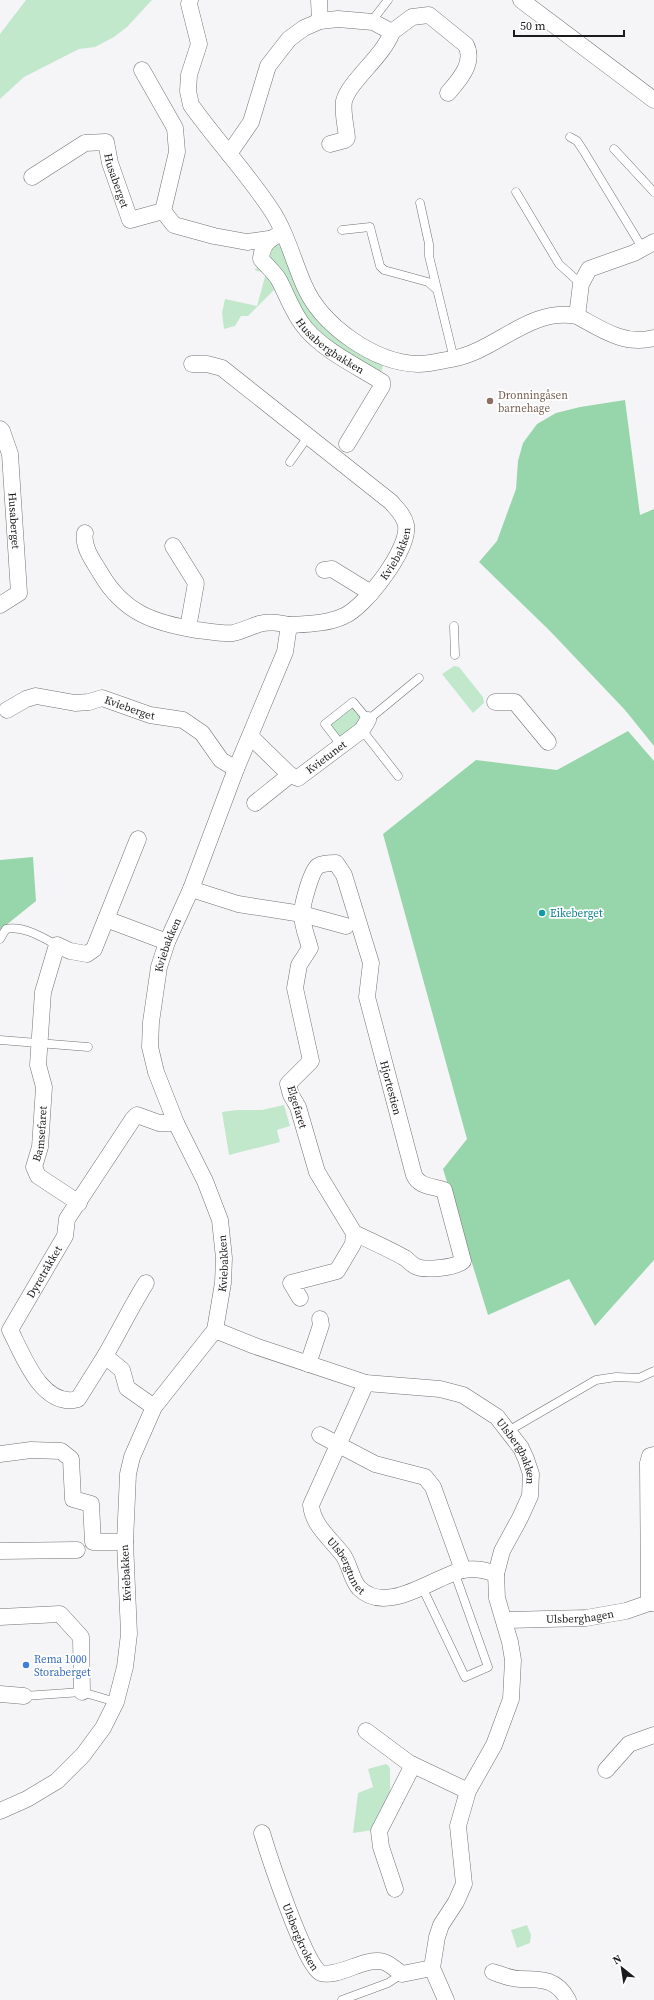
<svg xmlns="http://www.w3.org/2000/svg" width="654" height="2000" viewBox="0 0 654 2000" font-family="'Source Serif 4',serif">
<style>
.green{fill:#c2e8cc}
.forest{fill:#97d6ab}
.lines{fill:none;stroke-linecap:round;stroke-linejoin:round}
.lane-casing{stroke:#737375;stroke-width:9}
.street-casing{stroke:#737375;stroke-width:17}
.lane{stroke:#fff;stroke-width:8}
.street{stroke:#fff;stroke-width:16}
.education-dot{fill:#8d6e63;stroke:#fff;stroke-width:1.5}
.culture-dot{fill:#0f9aa8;stroke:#fff;stroke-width:1.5}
.shop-dot{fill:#3f7fe0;stroke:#fff;stroke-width:1.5}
.labels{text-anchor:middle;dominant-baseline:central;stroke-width:3.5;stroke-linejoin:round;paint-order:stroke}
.street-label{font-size:11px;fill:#1b1b1c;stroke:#fff}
.education-label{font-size:11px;fill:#785e54;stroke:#fff;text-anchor:start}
.culture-label{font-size:11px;fill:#0d838f;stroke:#fff;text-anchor:start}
.shop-label{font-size:11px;fill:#366cbe;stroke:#fff;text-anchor:start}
</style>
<rect width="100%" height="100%" fill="#f5f5f7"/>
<path class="green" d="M26,0H152L127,27L114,37L95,47L79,49L24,77L0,99V34Z
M277,245L281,246C297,278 310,317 338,339C352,350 371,354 383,365L382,370L377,373L369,370L306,323L270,260L269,256L271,252L268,249Z
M257,268C267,269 273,278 278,286L248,316H241L235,326L224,329L222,313L225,299L257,306L266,273L254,270Z
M454,666L459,667L483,697L484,703L473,713L442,674Z
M353,702L368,720L342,746L325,724Z
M284,1105L290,1126L277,1130L280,1142L229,1155L222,1112L237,1110H262Z
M386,1764C391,1767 390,1769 390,1775C391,1802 388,1806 373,1830L353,1833L358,1793L373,1787L368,1769Z
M527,1925L531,1935L530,1943L517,1948L511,1930Z"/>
<path class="forest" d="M625,400L640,515L654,509V746L625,710L550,631L479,562L497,541L516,489L518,461L523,443L537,424L556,413L580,407Z
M628,731L654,761V1260L595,1326L569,1279L488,1315L443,1169L467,1139L383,834L476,760L557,770Z
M33,857L36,901L0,930V860Z"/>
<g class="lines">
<defs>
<path id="lane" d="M371,22L388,0
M570,137L577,141L583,150L643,249
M614,149L654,192
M516,192L559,264L581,284
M420,203L429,244V256L454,359
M342,230L370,227L380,266L384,270L428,282L437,290
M290,462L307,438
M454,626L455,655
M362,730L398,776
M342,746L325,724L353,702L368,720L419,678
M0,939L6,929C23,925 43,938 57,945
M0,1040L88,1047
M508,1431L596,1380L616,1377L639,1378L654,1371
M422,1587L465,1677L488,1667L455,1574
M24,1696L82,1692L116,1702
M342,2000L388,1983L402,1974"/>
<g id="street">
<path d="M190,0L189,4L199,44L189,75L188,91L191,105C216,140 246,172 270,208C286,231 293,260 304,285C321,325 374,363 418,364C429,364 440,361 451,359C496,352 528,307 577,316L581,284L589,269L634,253L654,242"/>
<path d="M319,0L320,21"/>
<path d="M521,0L654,100"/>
<path d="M142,70L175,128L177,152L163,211L174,225L214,236L247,242L269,239"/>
<path d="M330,144L345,140L347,138C346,127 342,111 344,101C350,80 383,57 392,32"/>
<path d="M229,154L251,122L268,66L289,39L304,28L320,21L338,19L373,22L392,32L412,17L429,15L466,45C475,63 459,80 448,93"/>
<path id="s1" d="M32,177L85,143L106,142L110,163L130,220L163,211"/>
<path id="s2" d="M282,233C269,239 262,244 261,259C267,266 275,273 279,280C288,297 293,314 306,329C326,352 357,366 382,382V386L347,444"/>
<path d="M577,316C601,329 625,346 654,338"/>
<path id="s3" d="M0,429L2,431L10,454L19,593L0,605"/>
<path d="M85,533C82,547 94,562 101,574C124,613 154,623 197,630C208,631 221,634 233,633C242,631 250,627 259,624C269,621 279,623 289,625"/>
<path d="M173,546L196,583L188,628"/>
<path d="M324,570L332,569L371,593"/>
<path d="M495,702H515L548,742"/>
<path id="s4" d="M7,710L26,699L36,696L75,703L89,702L102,698L150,715L183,720L202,733L221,760L236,769"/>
<path id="s5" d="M251,737L290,775L298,778L362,730L368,720"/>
<path d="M255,803L290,775"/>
<path d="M191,889L238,904L302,914L346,926"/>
<path d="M106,919L167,942"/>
<path id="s6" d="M79,1203L38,1176L34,1167L40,1147L44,1087L38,1065L43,992L57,945L70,951L87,954L94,949L138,839"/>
<path id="s7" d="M300,1298L291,1283L337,1271L353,1244L354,1233L317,1172L298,1107L291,1095L288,1084L311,1061L295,988L299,965L310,948C307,937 302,925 302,914C302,905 311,871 318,866C323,863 330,863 336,863L344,875L371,963L367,997L414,1175C419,1187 433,1186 444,1190L463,1261C455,1268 424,1271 415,1266C411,1264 408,1260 405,1258C389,1249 371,1241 354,1233"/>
<path id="s8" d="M215,1330L255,1346L366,1383L440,1389L463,1395L497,1417L521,1448L526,1459L531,1474L530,1496L520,1518L502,1551L496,1574L497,1598L510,1642L513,1660L511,1699L494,1745L468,1791L458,1826L464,1884L456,1902L441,1925L437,1937L432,1968L446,2000"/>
<path d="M105,1356C119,1332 131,1307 146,1283"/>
<path d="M308,1364L321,1325L320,1319"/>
<path id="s9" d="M366,1383L311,1505C313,1526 331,1539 343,1555C350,1565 351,1579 359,1588C387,1616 433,1577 463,1570C474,1568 486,1570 496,1574"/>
<path id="s10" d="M154,1407L127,1388L122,1370L105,1356L78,1399C42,1409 23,1355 10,1330L65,1236L67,1219L133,1119L137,1115L159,1123H176"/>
<path d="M320,1435L375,1464L425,1477L433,1487L463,1570"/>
<path d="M0,1454L31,1450L61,1451L71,1459L73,1499L91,1504L93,1542H125"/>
<path d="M0,1551L77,1550"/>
<path d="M649,1603L648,1463L650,1456L654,1455"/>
<path d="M0,1617L60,1614L81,1637L82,1692"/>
<path id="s11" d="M504,1620L586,1618L626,1611L649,1603H654"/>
<path d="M0,1694L24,1696"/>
<path d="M366,1731L409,1763L468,1791"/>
<path d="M606,1770L629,1744L654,1735"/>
<path id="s12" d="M0,1811L27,1799L57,1781L83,1755L103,1728L116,1702L125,1667L129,1634L125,1542L128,1474L132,1457L154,1407L215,1330L223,1283L224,1258L220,1220L205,1181L176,1123L156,1072L150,1047L151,1022L159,967L167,942L191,889L236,769L285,652L289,625C307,624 327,624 344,616C365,607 410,549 406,525C404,515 396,508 391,502L222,368L207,364H192"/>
<path id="s13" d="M262,1833C268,1853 306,1969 321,1973C339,1978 366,1956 384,1962C390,1964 396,1970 402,1974L432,1968"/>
<path d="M395,1889L381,1847L379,1831L413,1765"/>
<path d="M493,1972C502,1975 511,1979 520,1979C542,1979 557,1979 568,2000"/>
</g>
</defs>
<use href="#lane" class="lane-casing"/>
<use href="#street" class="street-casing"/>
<use href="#lane" class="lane"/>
<use href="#street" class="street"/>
</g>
<circle class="education-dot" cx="490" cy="401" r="4"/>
<circle class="culture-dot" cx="542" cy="913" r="4"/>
<circle class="shop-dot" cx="26" cy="1665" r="4"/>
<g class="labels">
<g class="street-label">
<text stroke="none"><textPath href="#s1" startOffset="124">Husaberget</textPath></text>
<text stroke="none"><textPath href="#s2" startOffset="149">Husabergbakken</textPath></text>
<text stroke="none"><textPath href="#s3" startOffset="94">Husaberget</textPath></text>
<text stroke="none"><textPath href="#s12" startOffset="1448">Kviebakken</textPath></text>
<text stroke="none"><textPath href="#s4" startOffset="129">Kvieberget</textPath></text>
<text stroke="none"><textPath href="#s5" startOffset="98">Kvietunet</textPath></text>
<text stroke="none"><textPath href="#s12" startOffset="966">Kviebakken</textPath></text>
<text stroke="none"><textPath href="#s7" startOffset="762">Hjortestien</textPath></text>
<text transform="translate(297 1107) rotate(73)">Elgefaret</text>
<text stroke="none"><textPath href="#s6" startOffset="93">Bamsefaret</textPath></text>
<text stroke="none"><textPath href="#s12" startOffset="631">Kviebakken</textPath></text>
<text stroke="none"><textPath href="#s10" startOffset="297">Dyretråkket</textPath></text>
<text stroke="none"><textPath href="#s8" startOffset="339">Ulsbergbakken</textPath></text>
<text stroke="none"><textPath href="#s9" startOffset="205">Ulsbergtunet</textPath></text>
<text transform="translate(126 1573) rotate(-93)">Kviebakken</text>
<text stroke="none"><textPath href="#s11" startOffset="76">Ulsberghagen</textPath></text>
<text stroke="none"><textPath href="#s13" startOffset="111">Ulsbergkroken</textPath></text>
</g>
<g class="education-label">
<text x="498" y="395">Dronningåsen<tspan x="498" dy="13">barnehage</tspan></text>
</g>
<g class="culture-label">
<text x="550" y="913">Eikeberget</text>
</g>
<g class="shop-label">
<text x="34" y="1659">Rema 1000<tspan x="34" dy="13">Storaberget</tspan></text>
</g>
</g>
<g transform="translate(622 1968) rotate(330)" stroke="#ffffff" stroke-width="3" paint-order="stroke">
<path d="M0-3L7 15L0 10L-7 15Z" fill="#1b1b1c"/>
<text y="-6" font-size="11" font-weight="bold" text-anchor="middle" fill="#1b1b1c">N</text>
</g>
<path d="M514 30v6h110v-6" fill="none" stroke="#1b1b1c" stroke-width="2"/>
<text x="520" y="30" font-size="12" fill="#1b1b1c" stroke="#ffffff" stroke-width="3" paint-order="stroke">50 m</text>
</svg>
